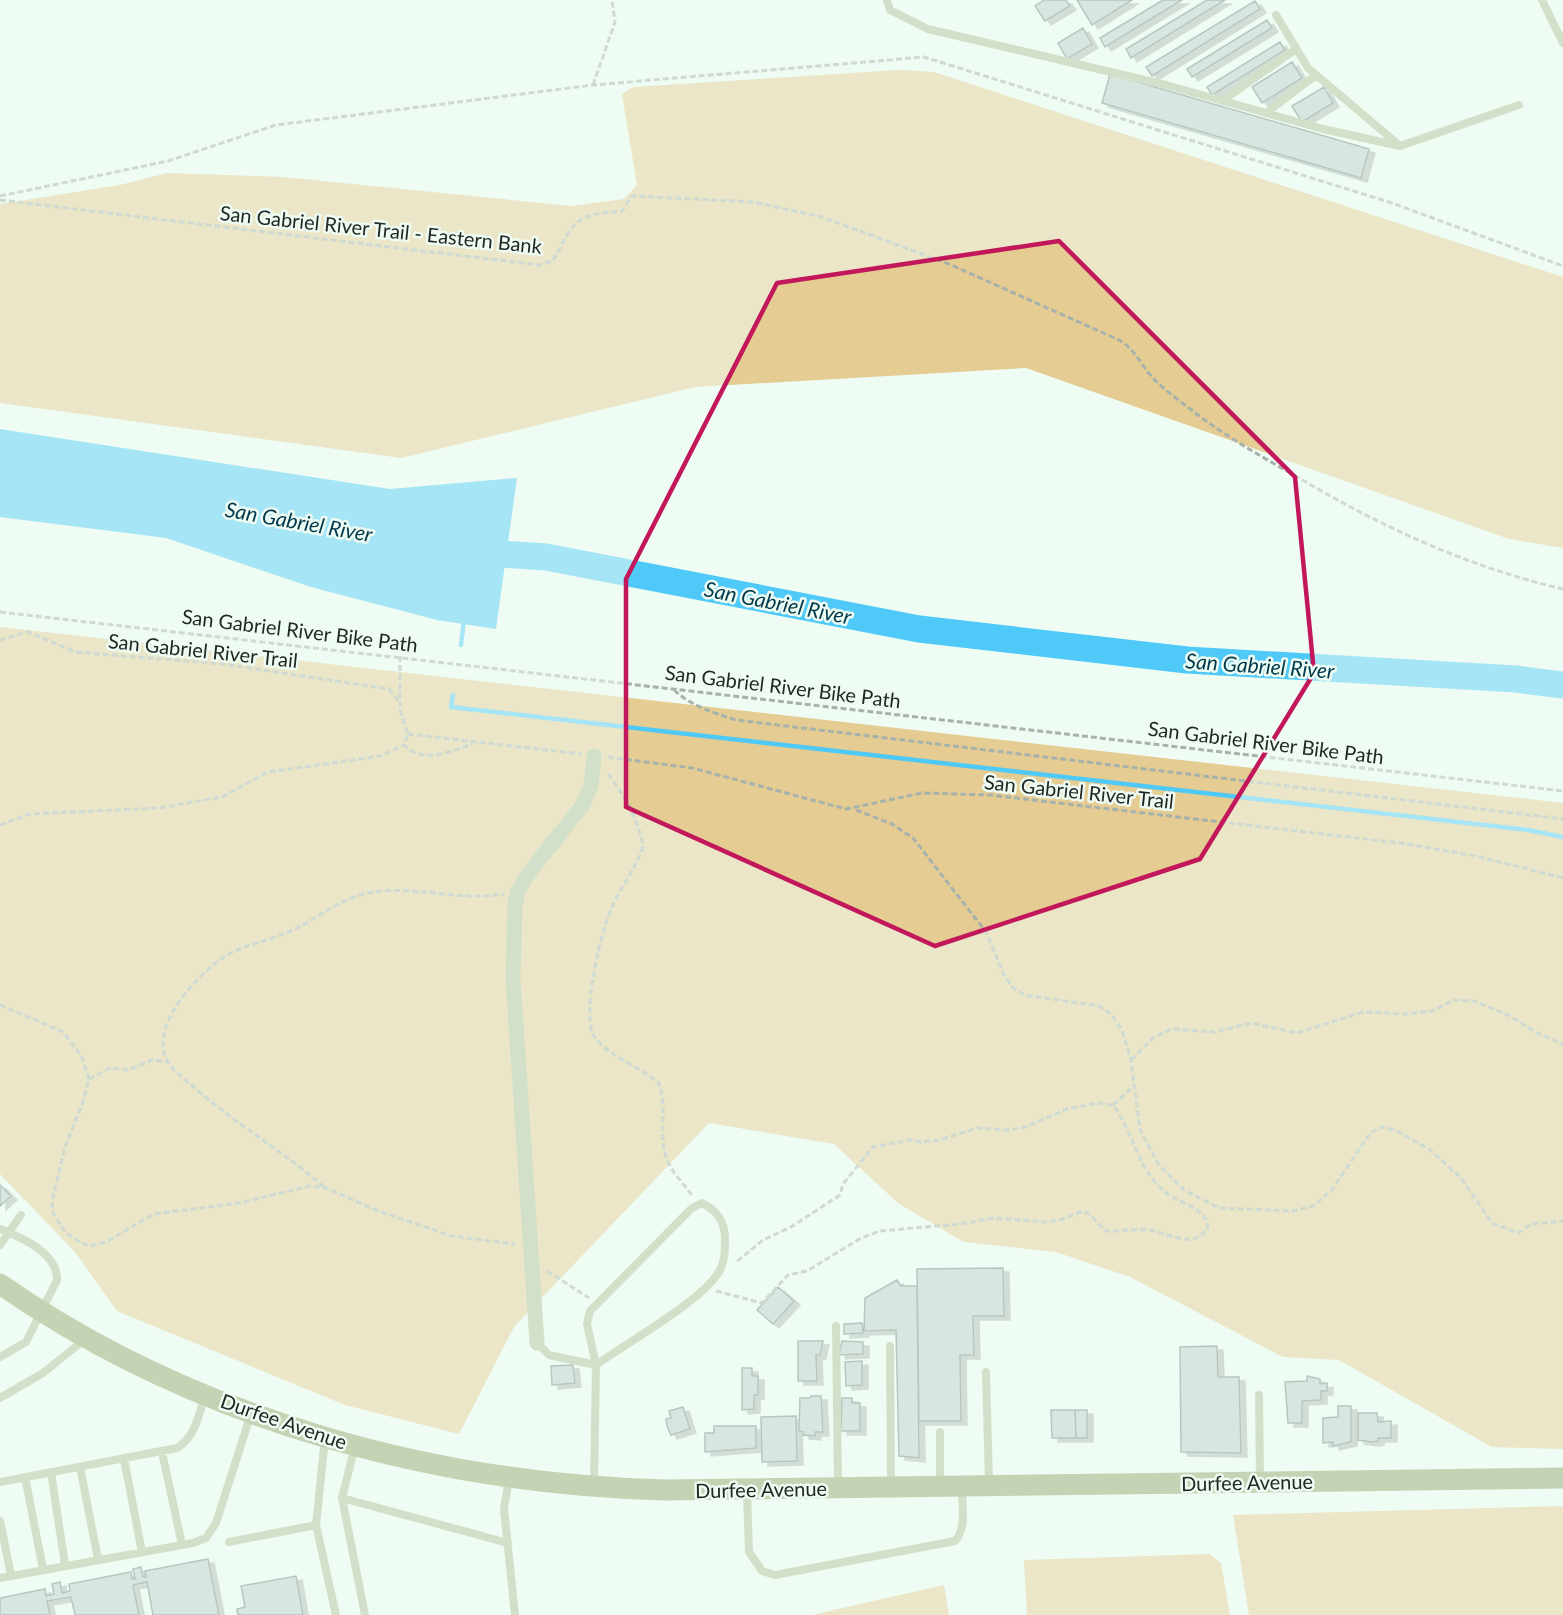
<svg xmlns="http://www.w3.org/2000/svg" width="1563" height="1615" viewBox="0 0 1563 1615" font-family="Lato,sans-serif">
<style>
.green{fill:#e4cc93}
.water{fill:#4fc9f8}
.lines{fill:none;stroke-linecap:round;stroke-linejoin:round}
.stream{stroke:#4fc9f8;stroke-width:4.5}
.river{stroke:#4fc9f8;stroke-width:27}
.building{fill:#bccdcc;stroke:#778685;stroke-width:1.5;filter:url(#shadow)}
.path{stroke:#a7b2ab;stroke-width:3;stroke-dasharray:6 3;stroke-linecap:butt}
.service{stroke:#b1bf97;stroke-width:8}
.minor{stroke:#b1bf97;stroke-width:15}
.secondary{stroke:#8fa266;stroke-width:21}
.marked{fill:none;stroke:#c2185b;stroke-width:4.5;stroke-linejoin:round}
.labels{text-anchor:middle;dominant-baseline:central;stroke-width:5;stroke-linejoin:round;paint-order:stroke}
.street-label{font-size:20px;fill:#232825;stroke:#eefcf3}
.water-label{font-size:21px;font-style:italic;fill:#00394c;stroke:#eefcf3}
</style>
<defs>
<filter id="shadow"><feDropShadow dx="6" dy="4" stdDeviation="0" flood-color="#0004"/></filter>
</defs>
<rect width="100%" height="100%" fill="#eefcf3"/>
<path class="green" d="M899,70L934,72L1563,277V548L1509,539L1026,368L695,387L401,458L0,403V204L120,185L167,173L283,177L571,206L624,199L637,185L622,94L633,87Z
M0,627L1563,803V1449L1492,1447L1339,1360L1283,1357L1130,1277L1056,1252L964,1242L899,1204L834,1144L709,1123L514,1327L459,1434L345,1405L117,1311L75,1252L0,1174Z
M1563,1506V1615H1249L1233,1515Z
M1209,1554L1221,1563L1230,1615H1027L1024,1560Z
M944,1585L949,1615H812Z"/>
<path class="water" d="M0,429L390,489L517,478L496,629L437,620L311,587L166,538L0,517Z"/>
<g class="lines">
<path class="stream" d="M461,645L464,620
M453,695L451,707L1528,830L1563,837"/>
<path class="river" d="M471,552L546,557L919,629L1187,660L1516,679L1563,685"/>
</g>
<path class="building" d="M1044,0H1066L1070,6L1045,21L1035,6Z
M1077,0H1132L1092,25Z
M1163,0H1182L1105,47L1100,38Z
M1207,0H1225L1131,58L1126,49Z
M1255,1L1260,9L1152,76L1146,67Z
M1267,20L1272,28L1192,77L1187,69Z
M1083,28L1092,44L1067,59L1058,43Z
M1280,42L1285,50L1212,95L1207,87Z
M1292,62L1302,78L1262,103L1252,87Z
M1110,74L1369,149L1361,178L1102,103Z
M1324,87L1333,103L1302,122L1292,106Z
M0,1185L11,1196L0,1206Z
M1003,1268L1004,1316H973L974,1355H960L961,1421H919L917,1269Z
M897,1280L901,1286H917L919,1458L899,1456L896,1330L864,1331L865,1298Z
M778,1287L794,1301L773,1324L757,1310Z
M862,1323L863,1333L844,1334V1324Z
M798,1341H823L820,1355H816L817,1381H798Z
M842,1341L863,1342V1354L839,1355Z
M1217,1346L1218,1377H1239L1241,1453L1181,1452L1180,1347Z
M862,1361V1385L846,1386L845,1362Z
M573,1365L575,1383L552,1385L551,1366Z
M742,1368H752V1376H758V1395H754V1409L742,1410Z
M1307,1376L1320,1379V1384L1327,1383V1391H1321V1400L1302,1401V1423H1288L1285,1382L1307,1381Z
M811,1396H821L823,1432H815V1436L803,1435V1432L799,1431L800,1398H810Z
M842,1398H852V1403H860V1431H841Z
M1338,1406H1351V1442L1333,1446V1442L1323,1443V1418L1338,1417Z
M683,1407L690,1429L671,1435L667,1426L666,1419L671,1418L669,1411Z
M1051,1410H1075L1076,1438H1052Z
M1075,1410H1087V1438H1076Z
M1358,1413H1377L1378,1422L1391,1421V1438H1378V1441L1372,1442L1358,1440Z
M796,1416L797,1461L762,1462L761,1417Z
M714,1426H756V1448L705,1452V1433H714Z
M208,1559L219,1615H153L147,1582L133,1585L139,1615H75L71,1597L47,1601L50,1615H0V1598L45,1589L46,1596L54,1594L52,1584L60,1582L62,1593L70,1591L69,1584L131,1572L132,1579H135L133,1569L141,1567L143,1577H146L145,1571Z
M296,1576L303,1615H238L237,1609L245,1607L241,1586Z"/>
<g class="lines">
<path class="path" d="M593,85L615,22L612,0
M0,196L168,161L276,125L593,85L924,57L1392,203L1563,266
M0,200L539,265L552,261C558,254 561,245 566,237C579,212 598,214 622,211L632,196L753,202L822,217L949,264L1119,340C1134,348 1141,365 1152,377C1165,391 1183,403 1198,415C1230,439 1264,458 1299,478C1382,527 1468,567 1563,589
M0,612L1563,791
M0,640L28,632L76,652L222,664L389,689L400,703
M400,656V710L408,734L404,745C422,764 451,752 472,744
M674,690C691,706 714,713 736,720L1563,819
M408,734L581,754
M608,757L692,768L846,809L922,793L990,795L1400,843L1476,856L1563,878
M608,774C623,793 640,823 643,847C635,870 620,888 611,909C601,931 581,1016 594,1036C608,1056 639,1067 658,1082C668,1104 659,1131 665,1153C669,1171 684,1183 693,1197
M856,810L892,824L913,838L986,932L1004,975L1013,988L1025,995L1099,1006L1111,1014L1122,1030L1131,1060L1140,1130L1159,1165L1184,1190L1219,1208L1293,1211L1313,1206L1331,1191L1371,1132L1383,1127L1397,1131L1429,1149L1461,1178L1492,1223L1518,1233L1531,1224L1563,1221
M0,825L29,814L158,808L222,797L268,772L381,756L404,745
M0,1005L63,1032L81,1055L89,1079L83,1102L65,1147L52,1201L53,1213L65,1232L81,1243L90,1246L106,1242L154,1214L239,1203L310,1186L326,1188L376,1210L451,1236L515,1244
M1131,1060L1153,1038L1171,1029L1215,1032L1251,1023L1297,1033L1363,1012L1405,1014L1432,1011L1454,1000L1474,1001L1510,1016L1537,1033L1563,1044
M89,1079L110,1068L128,1070L152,1060L168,1062
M1113,1105L1133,1087
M324,1187C284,1152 238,1125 198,1091C189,1082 175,1073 168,1062C147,1027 199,972 227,955C248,943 273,940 295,929C320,917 339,899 368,893C412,884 458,902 504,894
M547,1271L589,1298
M716,1291L762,1303L788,1275L807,1271L861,1238L880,1231L960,1224L994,1218L1047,1222L1060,1220L1080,1212L1088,1213L1106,1231C1120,1232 1134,1228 1148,1230C1170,1232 1191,1251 1208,1228C1206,1208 1185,1205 1171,1196C1138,1175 1135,1134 1113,1105L1097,1103L1067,1109L1025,1127L1008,1130L977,1128L939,1140L921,1142L910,1140L873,1147L843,1184L840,1195L791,1227L763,1240L735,1263"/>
<path class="service" d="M887,0L890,10L928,29L1166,85L1323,129L1400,146L1519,105
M1542,0L1563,43
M1276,15L1308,68L1399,145
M1222,101L1296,49
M1266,113L1316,75
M0,1229C21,1237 58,1253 57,1280L26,1342L0,1357
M0,1245L21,1215
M836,1326L838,1486
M537,1343L549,1355L596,1365C626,1343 704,1300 720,1270C725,1260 725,1250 725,1239C725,1221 717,1211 702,1203L692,1208L590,1311L587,1324L596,1365L594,1484
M890,1346L891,1485
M986,1372L989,1483
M1259,1395L1260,1480
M0,1398L43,1373L84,1340
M940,1432V1486
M325,1438L316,1525L336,1615
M355,1446L342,1498L365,1615
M162,1452L182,1545
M124,1459L142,1552
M80,1467L98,1559
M51,1472L65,1565
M25,1477L43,1569
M509,1479L504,1509L515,1615
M0,1482L177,1448C195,1437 199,1415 205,1395
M747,1491L749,1552L762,1571L775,1575L955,1541C967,1528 962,1505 962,1489
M342,1498L508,1543
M0,1521L11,1575
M229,1542L316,1525
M0,1578L193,1543L206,1538L216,1523L251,1414"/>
<path class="minor" d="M537,1343L513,979L515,904L518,891L528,874L582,806L591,786L594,756"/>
<path class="secondary" d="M0,1284C193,1418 432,1484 665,1490L1563,1478"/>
</g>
<path d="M0 0H1563V1615H0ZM1059,241L1295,477L1314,673L1200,859L935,946L626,807V579L777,283Z" fill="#eefcf3" fill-opacity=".55" fill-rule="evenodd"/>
<path class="marked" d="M1059,241L1295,477L1314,673L1200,859L935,946L626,807V579L777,283Z"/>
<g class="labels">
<g class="street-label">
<text transform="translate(381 229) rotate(6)">San Gabriel River Trail - Eastern Bank</text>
<text transform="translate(300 630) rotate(7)">San Gabriel River Bike Path</text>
<text transform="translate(203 650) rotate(6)">San Gabriel River Trail</text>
<text transform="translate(783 686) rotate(7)">San Gabriel River Bike Path</text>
<text transform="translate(1266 742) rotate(7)">San Gabriel River Bike Path</text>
<text transform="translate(1079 791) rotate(6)">San Gabriel River Trail</text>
<text transform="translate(284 1421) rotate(19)">Durfee Avenue</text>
<text transform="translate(1247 1482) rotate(-1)">Durfee Avenue</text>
<text transform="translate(761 1489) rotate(-1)">Durfee Avenue</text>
</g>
<g class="water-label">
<text transform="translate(299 521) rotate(10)">San Gabriel River</text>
<text transform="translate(778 602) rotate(11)">San Gabriel River</text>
<text transform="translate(1260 665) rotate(4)">San Gabriel River</text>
</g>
</g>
</svg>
